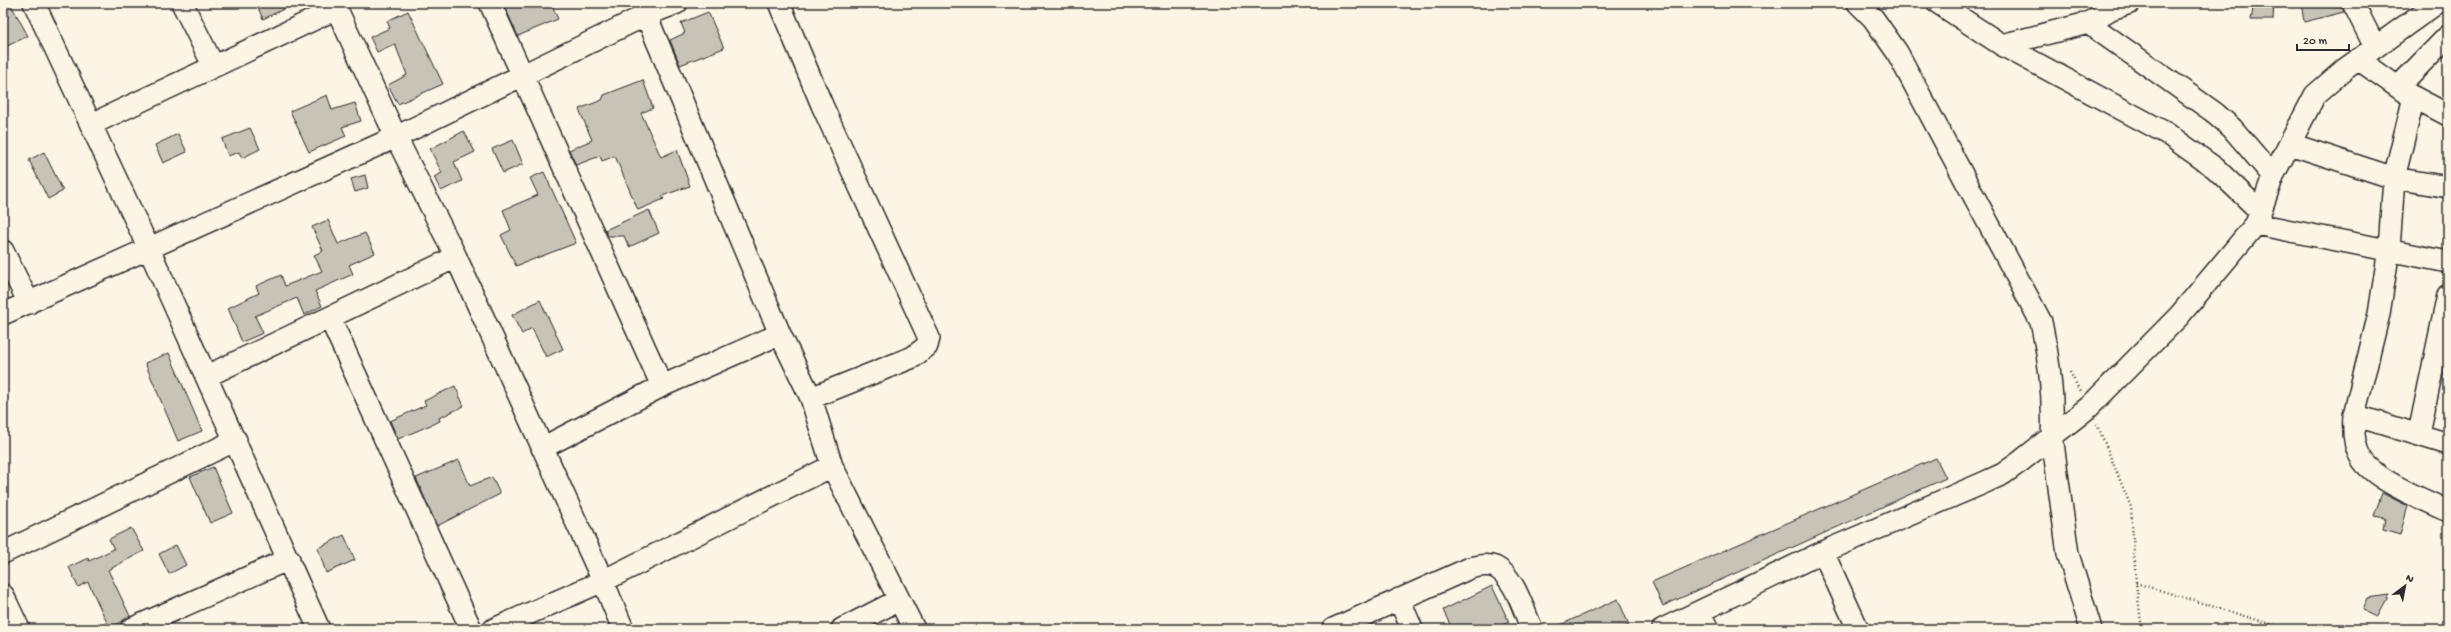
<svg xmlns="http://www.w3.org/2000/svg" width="2451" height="632" viewBox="0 0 2451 632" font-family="'Gochi Hand',sans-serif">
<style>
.building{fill:#c8c3b7;stroke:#2b2b2b}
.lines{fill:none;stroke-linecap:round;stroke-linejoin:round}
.minor-casing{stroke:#2b2b2b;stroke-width:24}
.path{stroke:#2b2b2b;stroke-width:2.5;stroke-dasharray:1 3;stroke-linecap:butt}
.minor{stroke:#fcf5e5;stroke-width:21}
</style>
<rect width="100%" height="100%" fill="#fcf5e5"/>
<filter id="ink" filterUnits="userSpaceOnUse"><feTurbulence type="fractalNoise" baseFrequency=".025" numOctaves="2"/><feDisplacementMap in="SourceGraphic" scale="8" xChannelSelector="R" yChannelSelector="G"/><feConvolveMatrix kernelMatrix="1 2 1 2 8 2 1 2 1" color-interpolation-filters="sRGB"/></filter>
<g filter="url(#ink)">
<path class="building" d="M3,3H10L28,36L3,48Z
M256,3H296L263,19Z
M503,3H551L558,19L518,36Z
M2254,3H2274L2273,20H2251Z
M2301,3L2342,8L2344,12L2304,22Z
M408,11L443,84L398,104L388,85L407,75L395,44L377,52L370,37L390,28L387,21Z
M708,12L724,48L680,65L670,40L685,33L681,23Z
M643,80L653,108L641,113L661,157L677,150L690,186L662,196L664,199L638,210L615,156L602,161L600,156L576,165L569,150L592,140L579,109L602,100L604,95Z
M327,95L332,110L355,103L361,121L342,127L346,136L309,152L290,111Z
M250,128L260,149L242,158L239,152L228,156L222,139Z
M464,131L475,152L454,162L462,181L441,191L434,177L442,173L430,149Z
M178,134L187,152L163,163L155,145Z
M513,140L523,164L503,173L492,149Z
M44,152L63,191L48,199L29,160Z
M544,172L576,243L516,266L501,235L511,230L503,210L538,195L530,178Z
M365,175L368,188L355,192L351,179Z
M649,210L659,233L629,247L624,236H608L605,230Z
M328,220L338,244L365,233L375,253L349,265L353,274L315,291L322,306L304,315L297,298L255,316L263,333L242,342L228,308L259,293L256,286L281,275L285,286L322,271L314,255L323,251L312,227Z
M540,300L563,349L546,357L532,328L522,334L512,315Z
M169,353L202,431L178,441L145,363Z
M455,386L464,406L439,418L440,421L398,439L390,421L426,405L424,401Z
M1936,458L1946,478L1663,606L1652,582Z
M459,460L470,486L492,477L500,494L437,526L416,478Z
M213,467L233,513L210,523L190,477Z
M2382,493L2408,506L2400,535L2383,530L2385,518L2374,516Z
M131,528L144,551L108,570L130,616L110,629L88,582L78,587L69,567L88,558L89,561L114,549L109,539Z
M344,535L355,560L326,573L318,548Z
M176,545L186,565L169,574L159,554Z
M1492,586L1509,622L1494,629H1452L1443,610Z
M2389,595L2377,617L2362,610L2367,598Z
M1618,599L1629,625L1620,629H1551Z"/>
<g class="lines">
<defs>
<path id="minor" d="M34,3L149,249L319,629
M182,3L213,65
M334,3L396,137L456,257L603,581L623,629
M490,3L662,386
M641,3L780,334L811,398L832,466L914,629
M779,3L822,105L929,338L927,346L913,357L811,398
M1858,3L1873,18L1897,52L2041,322C2049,358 2054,398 2052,436L2068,554L2091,629
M1938,3L2002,45L2166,133L2215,168L2260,211
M2353,3L2375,47
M2002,45L2088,23L2111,9L2130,3
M2358,59L2406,93L2448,115
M2398,87L2448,36
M2414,97L2394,178L2389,249L2379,314L2354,415L2448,444
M92,124L336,9
M2290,144L2394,178L2448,187
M2273,176L2315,95L2345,69L2437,3
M2256,224L2448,262
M3,251L29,303
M3,314L396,137L646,15L677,3
M330,318L471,629
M207,376L456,257
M2354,415C2353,429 2353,445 2361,458C2374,480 2424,500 2448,511
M2419,433L2448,295
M542,448L662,386L780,334
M1823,552L1858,629
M3,553L236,440
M3,595L19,629
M1399,599L1412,629
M1699,612L1708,629
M131,629L289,559
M494,629L603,581L832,466
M842,629L899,600
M1333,629L1470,568C1478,566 1487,564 1495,567C1515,577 1523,610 1532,629
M1663,629L1823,552L1981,484L2003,474L2021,461L2089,407L2179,316L2256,224L2273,176L2232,128L2215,113L2088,23"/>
</defs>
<use href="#minor" class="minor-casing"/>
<path class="path" d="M2070,372L2080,391
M2097,424L2131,507L2136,583L2142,629
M2136,583L2287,629"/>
<use href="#minor" class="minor"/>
</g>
</g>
<rect width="2451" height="632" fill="none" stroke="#fcf5e5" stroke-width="16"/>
<rect x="8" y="8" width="2435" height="616" fill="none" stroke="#2b2b2b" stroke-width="1.5" filter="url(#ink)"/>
<g transform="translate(2405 586) rotate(32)" stroke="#fcf5e5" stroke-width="3" paint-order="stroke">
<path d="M0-3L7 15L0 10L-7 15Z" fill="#2b2b2b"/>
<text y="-6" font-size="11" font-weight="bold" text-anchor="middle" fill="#2b2b2b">N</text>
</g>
<path d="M2297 44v6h52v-6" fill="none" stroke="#2b2b2b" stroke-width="2"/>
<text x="2303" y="44" font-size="12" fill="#2b2b2b" stroke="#fcf5e5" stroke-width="3" paint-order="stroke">20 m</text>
</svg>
